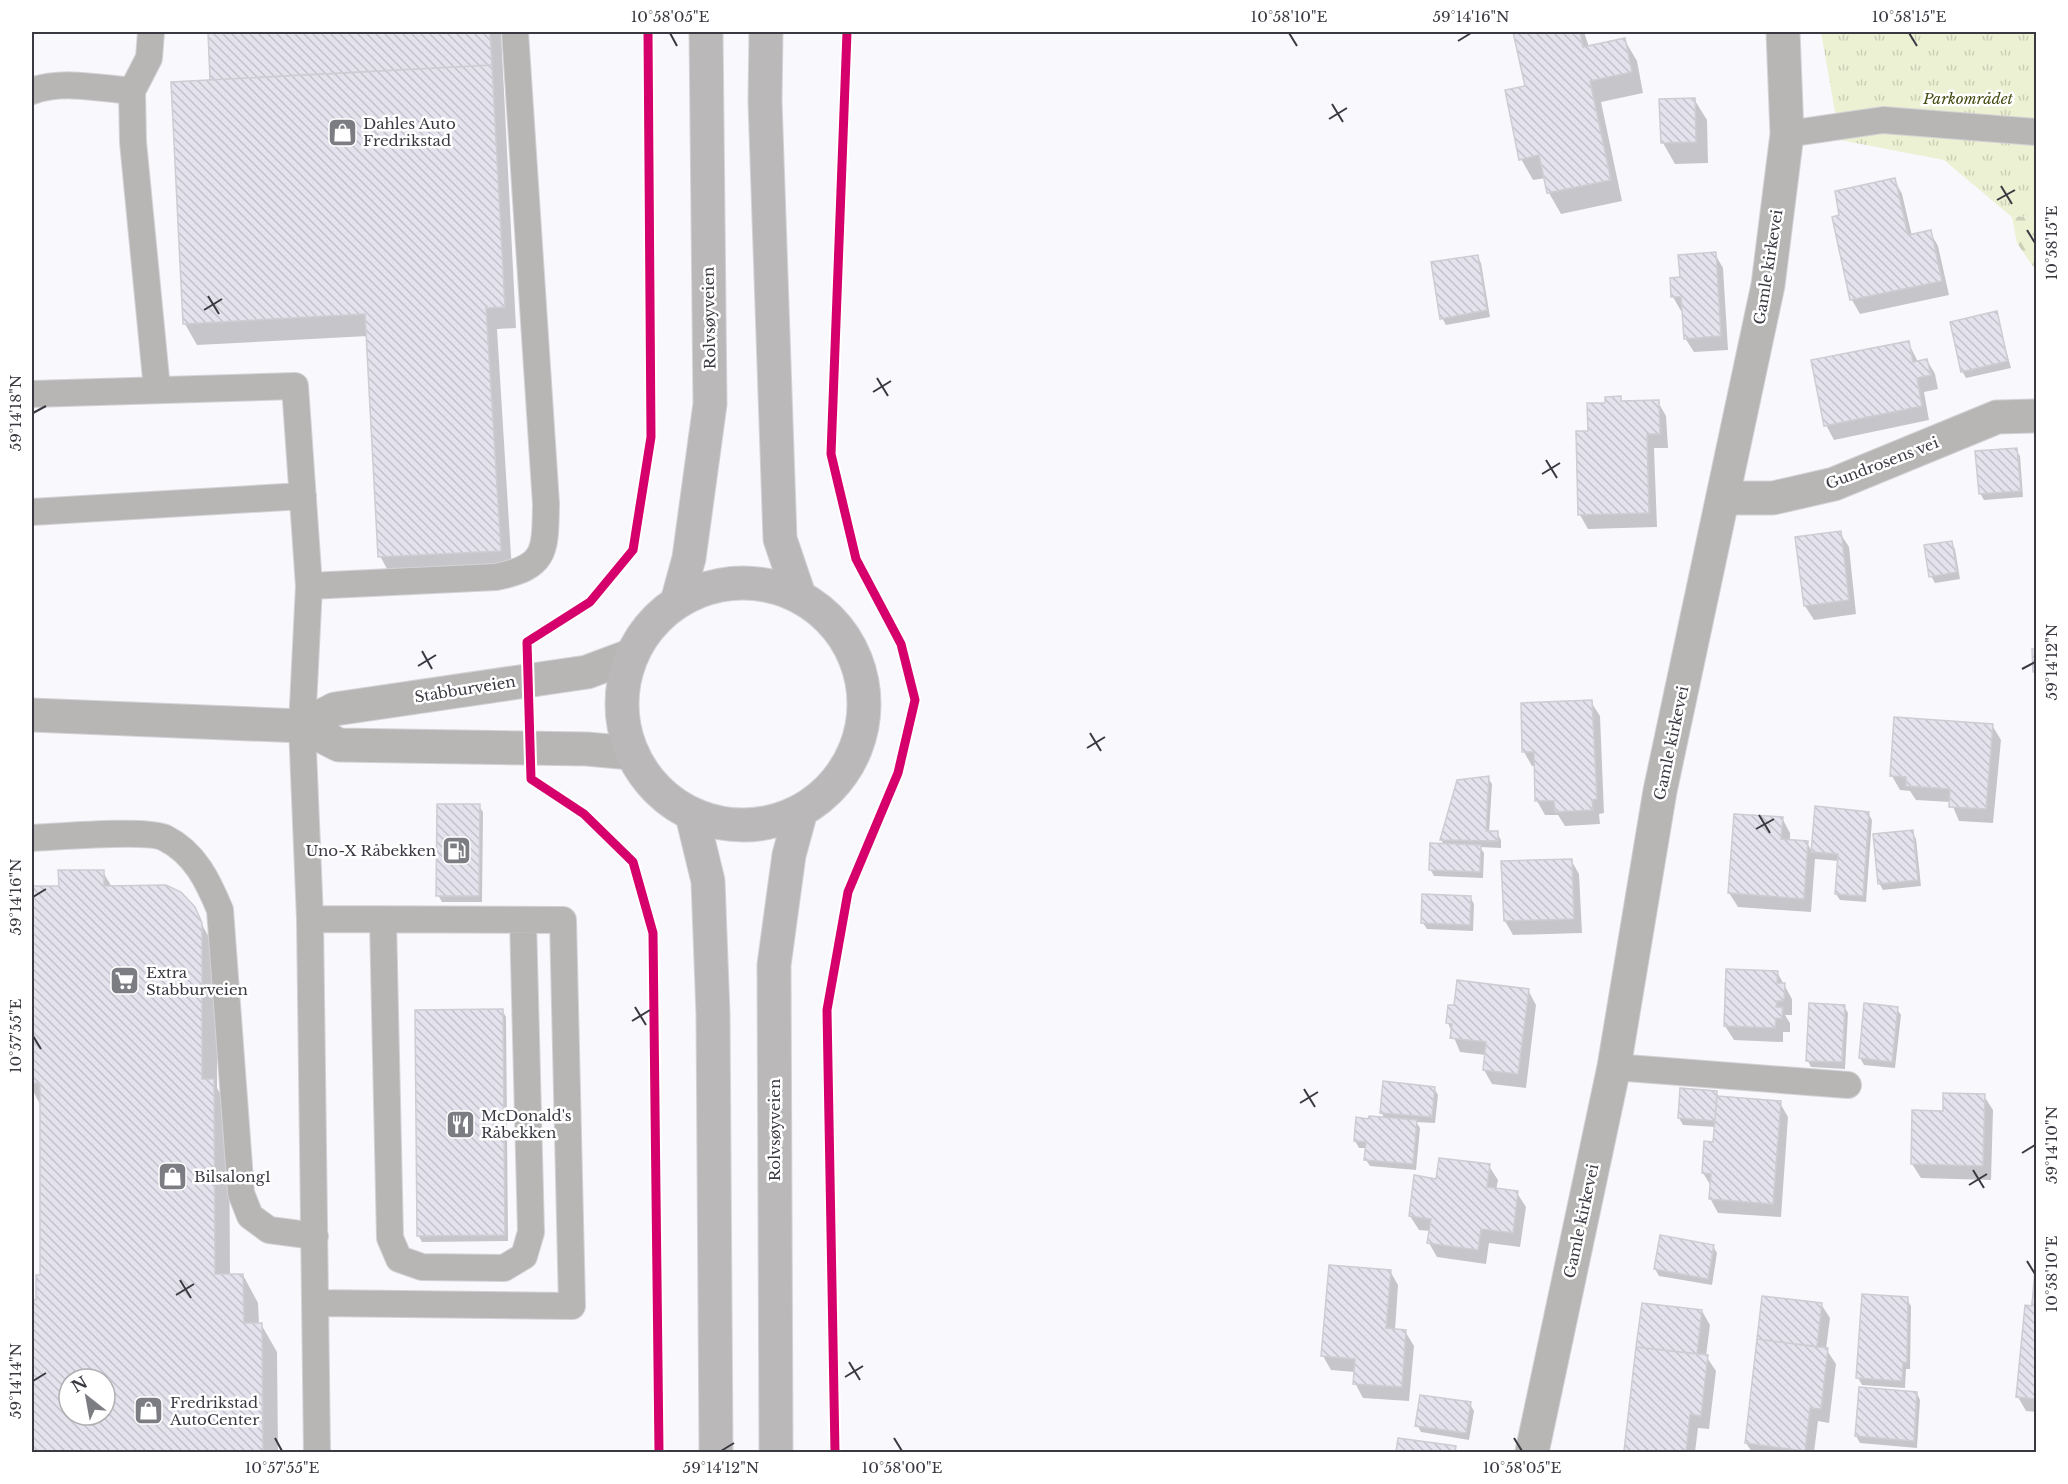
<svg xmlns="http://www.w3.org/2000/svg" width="2068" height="1484" viewBox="0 0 2068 1484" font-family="'Libre Baskerville',serif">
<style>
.forest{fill:url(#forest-firs)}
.park{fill:url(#park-tufts)}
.shadow{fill:#0003;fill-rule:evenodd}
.building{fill:url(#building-back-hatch);stroke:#cdcdd3;stroke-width:1.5;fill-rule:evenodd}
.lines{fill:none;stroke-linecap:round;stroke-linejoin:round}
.service-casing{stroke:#d3d3d7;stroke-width:28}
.minor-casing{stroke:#d3d3d7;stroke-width:35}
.primary-casing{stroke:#d3d3d7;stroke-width:35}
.service{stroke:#b8b5b5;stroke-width:26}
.minor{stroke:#b8b5b5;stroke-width:33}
.primary{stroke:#bbb8b9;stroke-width:33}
.cycleway-casing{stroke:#fff;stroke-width:13}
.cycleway{stroke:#d6006c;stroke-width:9}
.ticks{fill:none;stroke:#3a3942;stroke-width:2}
.labels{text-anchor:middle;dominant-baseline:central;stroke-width:5;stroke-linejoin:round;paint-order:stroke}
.park-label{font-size:15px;font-style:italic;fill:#454b12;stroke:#fff}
.poi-label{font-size:15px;fill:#3a3942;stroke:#fff;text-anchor:start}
.street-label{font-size:15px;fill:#3a3942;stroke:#fff}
.neatline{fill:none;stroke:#3a3942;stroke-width:2}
.ticks-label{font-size:15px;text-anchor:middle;fill:#3a3942}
</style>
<defs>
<pattern id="forest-firs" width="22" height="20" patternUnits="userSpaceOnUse" patternTransform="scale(1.5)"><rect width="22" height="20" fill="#ecf1d3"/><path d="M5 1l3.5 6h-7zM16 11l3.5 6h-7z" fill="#cbcfb6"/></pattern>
<pattern id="park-tufts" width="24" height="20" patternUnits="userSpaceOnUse" patternTransform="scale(1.5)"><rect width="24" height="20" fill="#ecf1d3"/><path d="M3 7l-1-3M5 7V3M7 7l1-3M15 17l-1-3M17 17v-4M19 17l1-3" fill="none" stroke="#cbcfb6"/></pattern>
<pattern id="building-back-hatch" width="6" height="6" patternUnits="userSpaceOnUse" patternTransform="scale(1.5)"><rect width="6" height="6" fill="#e3e2ed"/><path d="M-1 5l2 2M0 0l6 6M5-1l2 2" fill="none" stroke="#c4c3cc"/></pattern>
</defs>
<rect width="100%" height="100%" fill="#f8f8fd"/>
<path class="forest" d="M2036,216V271L2017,243L2012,217Z"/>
<path class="park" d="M1821,32H2036V216L2012,217L1944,160L1840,140Z"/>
<path class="shadow" d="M209,32H501L516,328L497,329L512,572L392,578L380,556L368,336L197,345L185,324L212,81Z
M1515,32H1584L1589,47L1624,39L1637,61L1643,93L1601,102L1622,201L1561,214L1549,193L1546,178L1533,180L1521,159L1527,87Z
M1694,99L1707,120L1708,163L1675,164L1663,143Z
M1894,179L1902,194L1912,236L1930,232L1938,246L1949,295L1860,314L1852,300L1834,218L1841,216Z
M1715,254L1723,268L1728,350L1694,352L1685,338L1684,311H1681L1673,297L1682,279Z
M1477,256L1481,263L1490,317L1446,325L1442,318Z
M1996,313L2011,368L1966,378L1962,371Z
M1908,342L1918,362L1927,360L1935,374L1938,389L1924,392L1929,420L1834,440L1826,425Z
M1620,398L1623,403L1658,402L1666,416L1668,448H1654L1657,527L1588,529L1580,515L1589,433Z
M2016,450L2020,456L2023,497L1984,500L1980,493Z
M1840,533L1849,547L1856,614L1814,620L1805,606Z
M1951,542L1955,549L1960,579L1935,583L1931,576Z
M1591,702L1600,716L1604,813L1599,814L1600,824L1565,826L1558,815H1545L1537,801L1536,766H1532L1524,752L1522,705Z
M1992,725L2001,740L1993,823L1959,821L1951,802L1916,800L1910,791L1900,790L1892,776Z
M1488,778L1492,784L1489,833H1497L1501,840V848L1480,847L1484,853L1483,878L1434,876L1430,869L1444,845L1441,839Z
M479,806L483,812L482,902H442L438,895Z
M1817,808L1868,813L1872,820L1866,902L1840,900L1836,894L1839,861L1815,859L1811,912L1738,907L1729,893L1782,818L1790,833V841L1807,843L1813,853Z
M1912,832L1916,839L1921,886L1883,890L1879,883Z
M1571,860L1579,874L1582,933L1513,935L1505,921L1503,862Z
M103,872L112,887L193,908L217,952V1088L229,1108L230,1275H243L258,1303L259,1324H261L277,1352L278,1452H32V1302H37L42,1276L41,1106L32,1089V887H60ZM69,1379H105V1415H69Z
M1470,897L1474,904L1473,931L1427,929L1423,923Z
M1777,972L1792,999V1015H1785L1790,1023V1032H1783V1042L1734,1040L1725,1026Z
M1528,990L1536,1005L1526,1088L1492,1084L1484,1070L1486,1055L1460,1052L1448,1023Z
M1844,1006L1848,1013L1845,1069L1811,1067L1808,1061Z
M1897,1009L1901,1015L1895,1068L1864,1065L1860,1058Z
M502,1010L506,1017L508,1241L422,1242L418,1235Z
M1434,1088L1438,1095L1435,1123L1416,1122L1420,1128L1416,1170L1370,1166L1366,1160L1367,1148H1359L1355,1141L1369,1120L1385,1119L1381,1112Z
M1716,1092L1720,1098L1780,1103L1788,1117L1781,1217L1718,1213L1710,1198L1711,1186L1703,1173L1714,1144L1716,1127L1683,1125L1679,1118Z
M1984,1096L1993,1110L1991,1180L1921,1178L1912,1164L1944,1113Z
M1489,1166L1498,1180L1496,1190L1517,1193L1526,1207L1520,1247L1489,1243L1486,1264L1437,1257L1429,1243L1430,1231L1419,1230L1410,1216L1438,1180Z
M1713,1246L1717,1253L1712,1285L1659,1276L1655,1269Z
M1390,1271L1398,1285L1395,1330L1405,1331L1414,1346L1409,1401L1363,1398L1355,1383V1372L1331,1370L1323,1356Z
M2036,1271V1412L2026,1411L2018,1397Z
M1907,1299L1911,1306L1910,1369H1906L1905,1388L1862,1385L1858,1378Z
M1821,1304L1830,1318L1826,1349L1836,1364L1829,1423L1818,1421L1814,1452H1752L1746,1443Z
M1702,1311L1710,1325L1706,1356L1716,1371L1709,1429L1698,1428L1695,1452H1627L1626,1450Z
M1917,1393L1920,1400L1917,1448L1860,1443L1856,1436Z
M1470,1404L1474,1411L1469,1440L1421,1432L1417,1425Z
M1399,1440L1455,1448L1458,1452H1397Z"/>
<path class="building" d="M208,32H490L492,65L210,80Z
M1513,32H1580L1583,47L1625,38L1632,72L1590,81L1611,180L1547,193L1539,155L1519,160L1505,90L1525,86Z
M492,65L505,307L486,308L501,551L378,557L365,314L183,324L171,82Z
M1695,98L1696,142L1661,143L1659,99Z
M1895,178L1908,235L1931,230L1942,281L1850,300L1832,217L1839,215L1835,191Z
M1716,252L1721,336L1684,339L1681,297H1671L1670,278L1680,277L1678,255Z
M1478,255L1487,310L1440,319L1431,262Z
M1997,311L2008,361L1961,372L1950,322Z
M1909,341L1913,362L1927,359L1931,375L1917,378L1922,406L1824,426L1811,360Z
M1621,396V401L1659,400L1660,434H1647L1649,513L1578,515L1576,431H1588L1587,403H1605V397Z
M2017,448L2021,491L1979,494L1975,451Z
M1841,531L1849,600L1804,606L1795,537Z
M1952,541L1957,572L1929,577L1924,545Z
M2032,649H2036V672H2033Z
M1592,700L1597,799L1592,800L1593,810L1555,812L1554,801H1535L1534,752H1522L1521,703Z
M1894,717L1993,724L1986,809L1949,807L1950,789L1906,786V777L1890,776Z
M1489,776L1486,831H1498V841L1440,840L1457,780Z
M437,804H480L479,896H436Z
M1815,806L1869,812L1863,896L1835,894L1838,854L1811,852Z
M1734,814L1783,817L1781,839L1808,841L1804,899L1728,893Z
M1913,830L1918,880L1878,884L1873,834Z
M1430,843L1481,845L1480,872L1429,870Z
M1572,859L1574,919L1504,921L1501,861Z
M58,870H104V886L166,885L181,892L195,907L202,923V1079H214L215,1274H243L244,1323H262L263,1452H32V1300H36V1275H40V1083H32V886H59ZM69,1379H105V1415H69Z
M1422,894L1471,896L1470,925L1421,923Z
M1726,969L1778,971L1777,983H1785L1784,1001H1777L1776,1007H1783L1782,1019L1776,1018L1775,1028L1724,1026Z
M1457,980L1529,989L1518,1074L1483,1070L1486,1042L1450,1038L1452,1024L1446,1023L1448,1005H1454Z
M1809,1003L1845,1005L1842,1062L1806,1061Z
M1864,1003L1898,1007L1892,1062L1859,1058Z
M503,1009L505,1235L417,1236L415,1010Z
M1383,1081L1435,1087L1432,1117L1380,1113Z
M1680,1088L1717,1091L1715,1121L1678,1118Z
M1943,1093L1985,1094L1983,1166L1911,1164L1912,1110L1943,1111Z
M1717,1096L1781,1101L1773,1204L1709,1199L1711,1174L1702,1173L1704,1141L1713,1142Z
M1369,1116L1417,1120L1413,1164L1364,1160L1366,1142L1354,1141L1356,1117L1368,1119Z
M1439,1158L1490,1164L1487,1187L1518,1191L1513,1233L1481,1229L1478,1250L1427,1243L1431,1219L1409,1216L1414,1175L1436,1179Z
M1660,1235L1714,1245L1708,1279L1654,1269Z
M2036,1255V1399L2016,1397L2025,1305L2032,1306Z
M1329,1265L1391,1270L1386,1328L1406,1330L1402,1387L1353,1384L1355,1359L1321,1356Z
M1862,1294L1908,1297L1907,1363L1903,1362L1902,1381L1856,1378Z
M1762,1296L1822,1303L1817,1347L1757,1339Z
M1642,1303L1702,1310L1697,1354L1636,1347Z
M1757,1339L1828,1348L1821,1409L1810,1408L1805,1451L1745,1443Z
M1636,1347L1708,1355L1701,1416L1690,1414L1686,1452L1624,1451Z
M1859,1387L1917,1392L1914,1441L1855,1436Z
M1420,1395L1471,1402L1466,1433L1415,1426Z
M1398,1438L1456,1446L1455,1452H1396Z"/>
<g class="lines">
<defs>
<path id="service" d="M151,32L149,58L132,91L133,142L157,389
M32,91C63,80 99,88 132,91
M1787,134L1883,120L2036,132
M32,394L295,386L309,586L302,726L310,919L317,1452
M32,512L303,496
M309,586L496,577C547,567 545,551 546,504L515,32
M32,838C57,837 147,829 165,838C195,853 208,881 220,910L241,1193L250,1216L269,1230L315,1236
M310,919L563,920L572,1306L316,1303
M383,920L390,1238L399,1259L422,1267L504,1268L524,1256L531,1232L523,920
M1614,1067L1848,1085"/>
<path id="minor" d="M1724,498H1773L1834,484L1997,417L2036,416
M32,715L302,726L339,745L587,749L631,753
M302,726L335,709L587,672L630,656
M1532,1452L1614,1067L1660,791L1768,285L1787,134L1783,32"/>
<path id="primary" d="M766,32L765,101L780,539L799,595
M622 704a121 121 0 1 1 242 0a121 121 0 1 1-242 0Z
M677,602L689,558L710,404L706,32
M692,815L708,881L713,1014L716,1452
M776,1452L774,965L789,855L801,811"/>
</defs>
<use href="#service" class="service-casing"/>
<use href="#minor" class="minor-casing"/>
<use href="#primary" class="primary-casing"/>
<use href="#service" class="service"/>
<use href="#minor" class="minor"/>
<use href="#primary" class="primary"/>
<defs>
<path id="cycleway" d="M648,32L651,437L633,550L590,602L527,642L531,779L584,814L633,862L653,933L659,1452
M835,1452L827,1010L848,892L898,773L915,700L901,644L856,559L831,454L847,32"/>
</defs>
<use href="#cycleway" class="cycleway-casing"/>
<use href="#cycleway" class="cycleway"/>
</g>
<path class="ticks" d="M670,33L677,46M1289,33L1297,46M1909,33L1917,46M1458,41L1471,33M1332,104L1343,122M1329,119L1347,108M2001,186L2012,204M1997,200L2015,190M2027,230L2035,243M208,296L219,314M204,310L222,299M877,378L888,396M873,392L891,381M33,413L46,406M1546,460L1557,478M1542,474L1560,463M422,651L432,669M418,666L436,655M2022,669L2035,662M1090,733L1101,751M1087,748L1105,737M1759,815L1770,833M1756,829L1774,819M33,897L46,889M635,1007L646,1025M632,1021L650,1010M33,1036L41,1049M1304,1089L1315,1107M1300,1103L1318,1092M2022,1153L2035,1145M1973,1170L1984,1188M1969,1185L1987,1174M2027,1261L2035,1274M180,1280L191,1298M176,1295L194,1284M849,1362L860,1380M845,1377L863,1366M33,1381L46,1373M275,1438L282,1451M894,1438L902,1451M1514,1438L1522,1451M721,1451L734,1443"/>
<defs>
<symbol id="shop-square" viewBox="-11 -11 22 22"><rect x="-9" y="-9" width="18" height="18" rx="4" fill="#7c7c83" stroke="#fff"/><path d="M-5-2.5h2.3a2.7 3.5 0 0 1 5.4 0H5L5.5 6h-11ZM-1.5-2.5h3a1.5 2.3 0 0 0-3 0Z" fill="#fff"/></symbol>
<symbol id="fuel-square" viewBox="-11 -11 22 22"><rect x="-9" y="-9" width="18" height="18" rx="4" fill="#7c7c83" stroke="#fff"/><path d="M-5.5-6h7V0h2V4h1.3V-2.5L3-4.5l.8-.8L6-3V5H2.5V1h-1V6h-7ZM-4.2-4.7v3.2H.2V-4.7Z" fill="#fff"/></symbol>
<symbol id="supermarket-square" viewBox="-11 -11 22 22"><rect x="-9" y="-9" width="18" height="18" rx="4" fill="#7c7c83" stroke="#fff"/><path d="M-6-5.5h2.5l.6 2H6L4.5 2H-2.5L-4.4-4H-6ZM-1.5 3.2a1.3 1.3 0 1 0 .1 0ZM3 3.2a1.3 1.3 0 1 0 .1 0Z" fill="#fff"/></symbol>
<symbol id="restaurant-square" viewBox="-11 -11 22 22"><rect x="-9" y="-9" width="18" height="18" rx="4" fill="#7c7c83" stroke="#fff"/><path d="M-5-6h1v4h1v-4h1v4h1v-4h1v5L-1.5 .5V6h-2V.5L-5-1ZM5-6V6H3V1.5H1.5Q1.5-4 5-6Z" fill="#fff"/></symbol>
</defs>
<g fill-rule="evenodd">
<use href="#shop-square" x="326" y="116" width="33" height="33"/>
<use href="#fuel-square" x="440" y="834" width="33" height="33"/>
<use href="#supermarket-square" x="108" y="964" width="33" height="33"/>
<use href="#restaurant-square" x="444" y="1108" width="33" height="33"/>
<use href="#shop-square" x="156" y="1160" width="33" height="33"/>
<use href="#shop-square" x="132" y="1394" width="33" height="33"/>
</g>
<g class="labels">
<g class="park-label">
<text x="1968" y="98">Parkområdet</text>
</g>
<g class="poi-label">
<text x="363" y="123">Dahles Auto<tspan x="363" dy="17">Fredrikstad</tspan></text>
<text x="436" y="850" text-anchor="end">Uno-X Råbekken</text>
<text x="146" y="972">Extra<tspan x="146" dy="17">Stabburveien</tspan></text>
<text x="481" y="1115">McDonald's<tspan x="481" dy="17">Råbekken</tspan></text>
<text x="194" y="1176">Bilsalong1</text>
<text x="170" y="1402">Fredrikstad<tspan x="170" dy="17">AutoCenter</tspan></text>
</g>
<g class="street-label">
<text transform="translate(1768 267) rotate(-81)">Gamle kirkevei</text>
<text transform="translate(709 318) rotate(-91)">Rolvsøyveien</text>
<text transform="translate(1882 463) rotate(-21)">Gundrosens vei</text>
<text transform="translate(465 689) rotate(-9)">Stabburveien</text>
<text transform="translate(1671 743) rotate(-78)">Gamle kirkevei</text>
<text transform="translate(774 1130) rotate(-90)">Rolvsøyveien</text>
<text transform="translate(1581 1221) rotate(-78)">Gamle kirkevei</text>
</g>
</g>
<rect width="2068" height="1484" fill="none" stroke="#ffffff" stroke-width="66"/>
<g transform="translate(87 1397) rotate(329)"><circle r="28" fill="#ffffff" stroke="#b0b0b3" stroke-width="1.5"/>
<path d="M0-4.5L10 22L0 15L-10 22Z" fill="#7c7c83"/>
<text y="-9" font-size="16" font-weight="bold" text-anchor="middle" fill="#3a3942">N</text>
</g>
<rect x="33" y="33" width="2002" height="1418" class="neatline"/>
<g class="ticks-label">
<text x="670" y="22">10°58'05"E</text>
<text x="1289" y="22">10°58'10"E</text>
<text x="1471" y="22">59°14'16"N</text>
<text x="1909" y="22">10°58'15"E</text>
<text transform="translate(2052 243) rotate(-90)" y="5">10°58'15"E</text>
<text transform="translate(16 413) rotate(-90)" y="5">59°14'18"N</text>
<text transform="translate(2052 662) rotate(-90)" y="5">59°14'12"N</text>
<text transform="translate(16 897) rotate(-90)" y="5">59°14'16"N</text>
<text transform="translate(16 1036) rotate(-90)" y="5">10°57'55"E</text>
<text transform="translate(2052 1145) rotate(-90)" y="5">59°14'10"N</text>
<text transform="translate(2052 1274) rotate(-90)" y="5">10°58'10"E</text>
<text transform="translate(16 1381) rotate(-90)" y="5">59°14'14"N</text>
<text x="282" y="1473">10°57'55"E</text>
<text x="721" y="1473">59°14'12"N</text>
<text x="902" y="1473">10°58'00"E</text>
<text x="1522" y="1473">10°58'05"E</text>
</g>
</svg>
